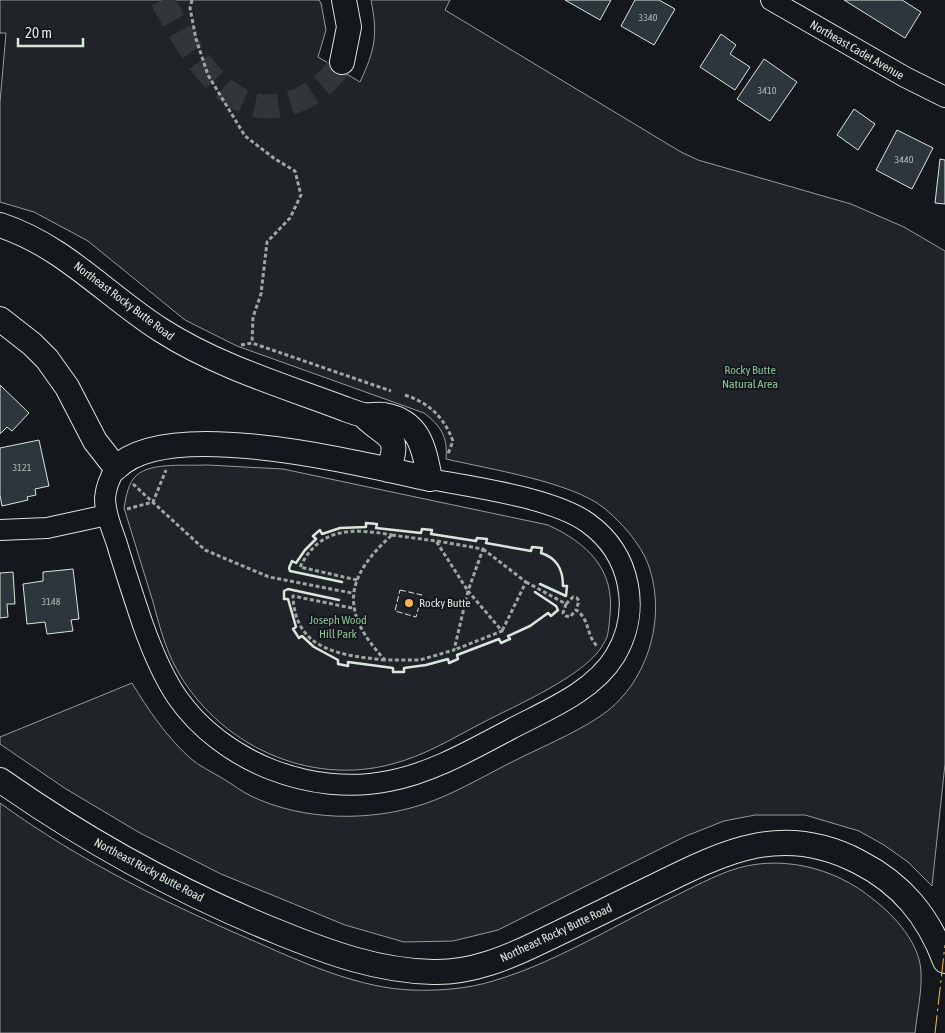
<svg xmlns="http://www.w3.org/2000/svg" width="945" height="1033" viewBox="0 0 945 1033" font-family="'Asap Condensed',sans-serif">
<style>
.green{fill:#202428;stroke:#939e99}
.building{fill:#2c363c;stroke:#d8e6dc}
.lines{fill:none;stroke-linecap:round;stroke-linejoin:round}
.tertiary-tunnel{stroke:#313739;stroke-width:24;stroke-dasharray:24 12;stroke-linecap:butt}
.minor-casing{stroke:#d8e6dc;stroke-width:22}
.tertiary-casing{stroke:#d8e6dc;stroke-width:26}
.path{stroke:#9da8a2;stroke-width:3;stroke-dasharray:4 2.5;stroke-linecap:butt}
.minor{stroke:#14181c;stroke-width:20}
.tertiary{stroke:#14181c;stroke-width:24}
.fence{stroke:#d8e6dc;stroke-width:1;stroke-dasharray:6 2.5;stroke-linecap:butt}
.wall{stroke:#d8e6dc;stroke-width:2.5}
.power{stroke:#ffb74d;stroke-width:1;stroke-dasharray:18 4 2.5 4;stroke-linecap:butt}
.poi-dot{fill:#ffb74d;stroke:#14181c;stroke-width:2}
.labels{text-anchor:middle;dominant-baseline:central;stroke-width:4;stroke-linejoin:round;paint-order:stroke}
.number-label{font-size:10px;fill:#adbab4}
.street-label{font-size:12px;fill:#d8e6dc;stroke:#14181c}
.park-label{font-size:12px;fill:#8ac095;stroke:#14181c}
.poi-label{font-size:12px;fill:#d8e6dc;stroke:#14181c;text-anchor:start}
</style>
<rect width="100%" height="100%" fill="#14181c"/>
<path class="green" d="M0,0H319L321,3L326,30L318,57L360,82C375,50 378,35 371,0H450L445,10L681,152L698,160L851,204L904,227L945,251V764L932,886L908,862L884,845L859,831L805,815H755L724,821L686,836L498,930L453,941L404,942L345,925L221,874L140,833L66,789L0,744V737L132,683C149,711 166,736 190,758C199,766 212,772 222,778C232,784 241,791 251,796C303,821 370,822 424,804C454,794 482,777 510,763C539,748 572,735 599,717C647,686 668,618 648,564C640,543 622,523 604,508C572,482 489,469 446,459C448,437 441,426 424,413L237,346L185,320L88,241L34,212L0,202V102L6,33H0Z
M207,465L283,469L548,525C587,543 615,569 610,615C609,624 609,636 604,643C588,675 514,706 482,723C453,738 424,756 392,764C308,787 217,744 176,668C165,648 159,624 153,602C143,571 134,539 124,508C126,497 128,482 137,475C151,462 189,466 207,465Z
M0,803C81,862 172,906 263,945C308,965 361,988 411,990C438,991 467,989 493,981C551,964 605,931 659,904C682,893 705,880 729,871C778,853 835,867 874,900C895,916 920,944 921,972C922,992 917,1013 915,1033H0Z"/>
<path class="building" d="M565,0H611L600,20Z
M635,0H659L675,9L654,45L621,26Z
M844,0H902L921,12L905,38Z
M721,34L736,45L730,54L750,67L735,90L700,67Z
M764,59L797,82L770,121L737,99Z
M854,109L875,124L858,150L837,135Z
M897,130L933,148L912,189L876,170Z
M940,159L945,160V204L935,203Z
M0,385L29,413L12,431L7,427L0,434Z
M39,440L49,486L35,489L36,495L27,497L28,500L2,506L0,495V448Z
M73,569L79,619L71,620L73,631L47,634L45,622L27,624L23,584L43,581V572Z
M13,572L15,604H7L8,617L0,618V573Z"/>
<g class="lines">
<path class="tertiary-tunnel" d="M162,0C188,45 224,124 290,103C313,96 329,82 342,62"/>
<defs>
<path id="minor" d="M771,0L905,77L945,97
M116,468C110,477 106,486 105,498C105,514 112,529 117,544C125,571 134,598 143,625C152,650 162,675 177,697C222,762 312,797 389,781C432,773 473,749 511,729C547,710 593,692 615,656C642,611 631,554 588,523C554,498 473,487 430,479
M0,530L47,528L107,515"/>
<path id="tertiary" d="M342,62L349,27L344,0
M0,225C64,246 106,295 161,330C217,366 284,386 345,409C351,411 358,414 364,415C370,416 377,414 384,415C420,421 424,449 430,479C362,464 168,415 116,468L95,441L67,387L47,359L32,344L0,319
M363,415C385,438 403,433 388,470
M0,780C87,841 179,892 278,932C327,952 378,971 433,972C471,973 507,958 540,942C578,924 614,906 651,888C722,853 781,821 859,862C902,884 928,916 945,961"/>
</defs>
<use href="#minor" class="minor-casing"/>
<use href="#tertiary" class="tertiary-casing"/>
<path class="path" d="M192,0L190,8L196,39L208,75L245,136L275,159L295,171L301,195L290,218L267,242L261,294L253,317L252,343
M241,345L252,343L391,391
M405,395C429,403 444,417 453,441L448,454
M133,484L205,550L269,577L352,593
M127,509L153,502L166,470
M392,535L436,541L468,591L454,650L420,660H385C340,612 344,578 392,535Z
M437,541L483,549L468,591L502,631L454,650
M483,549L526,582L502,631
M357,580L300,567C320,527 352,528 392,535
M526,582L566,604L563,613L566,616L570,617L576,610C590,619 586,635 597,646
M566,604L573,597L577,598L579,601L576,610
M352,608L293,596C295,651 341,655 384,660"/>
<use href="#minor" class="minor"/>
<use href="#tertiary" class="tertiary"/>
<path class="fence" d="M400,590L422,595L416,617L395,611Z"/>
<path class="wall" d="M342,582L290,571L289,568L292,561L296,563L305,550L316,539L313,536L320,530L322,534L340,528L366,527V523L377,524L376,528L421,533L422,529L432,530L431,534L476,541L477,538L487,539L486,543L531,551L532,547L542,548L541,553C557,558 563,569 563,586H567L566,596L540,584
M339,600L288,589L284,591V599H288L296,627L293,629L299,638L302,636L314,647L338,660V664L348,666V662L393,668V672H404V668L426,665L448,659L449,663L458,659L457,655L499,639L501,643L510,639L508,636L530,626L548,613L551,616L558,610L556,606L535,592"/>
<path class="power" d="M935,1033L945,945"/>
</g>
<circle class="poi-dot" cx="409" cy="603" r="5"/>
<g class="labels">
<g class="number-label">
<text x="648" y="17">3340</text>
<text x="767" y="90">3410</text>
<text x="904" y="159">3440</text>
<text x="22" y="467">3121</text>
<text x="51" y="601">3148</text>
</g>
<g class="street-label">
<text transform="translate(857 50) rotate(30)">Northeast Cadet Avenue</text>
<text transform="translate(124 301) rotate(37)">Northeast Rocky Butte Road</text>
<text transform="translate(149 870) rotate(28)">Northeast Rocky Butte Road</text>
<text transform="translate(556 933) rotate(-25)">Northeast Rocky Butte Road</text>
</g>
<g class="park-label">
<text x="750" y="370">Rocky Butte<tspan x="750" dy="14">Natural Area</tspan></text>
<text x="338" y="620">Joseph Wood<tspan x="338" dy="14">Hill Park</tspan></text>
</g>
<g class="poi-label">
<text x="419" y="603">Rocky Butte</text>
</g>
</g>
<path d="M18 38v8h65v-8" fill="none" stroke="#d8e6dc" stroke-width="2.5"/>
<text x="25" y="38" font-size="15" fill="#d8e6dc" stroke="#14181c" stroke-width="4" paint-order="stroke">20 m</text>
</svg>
